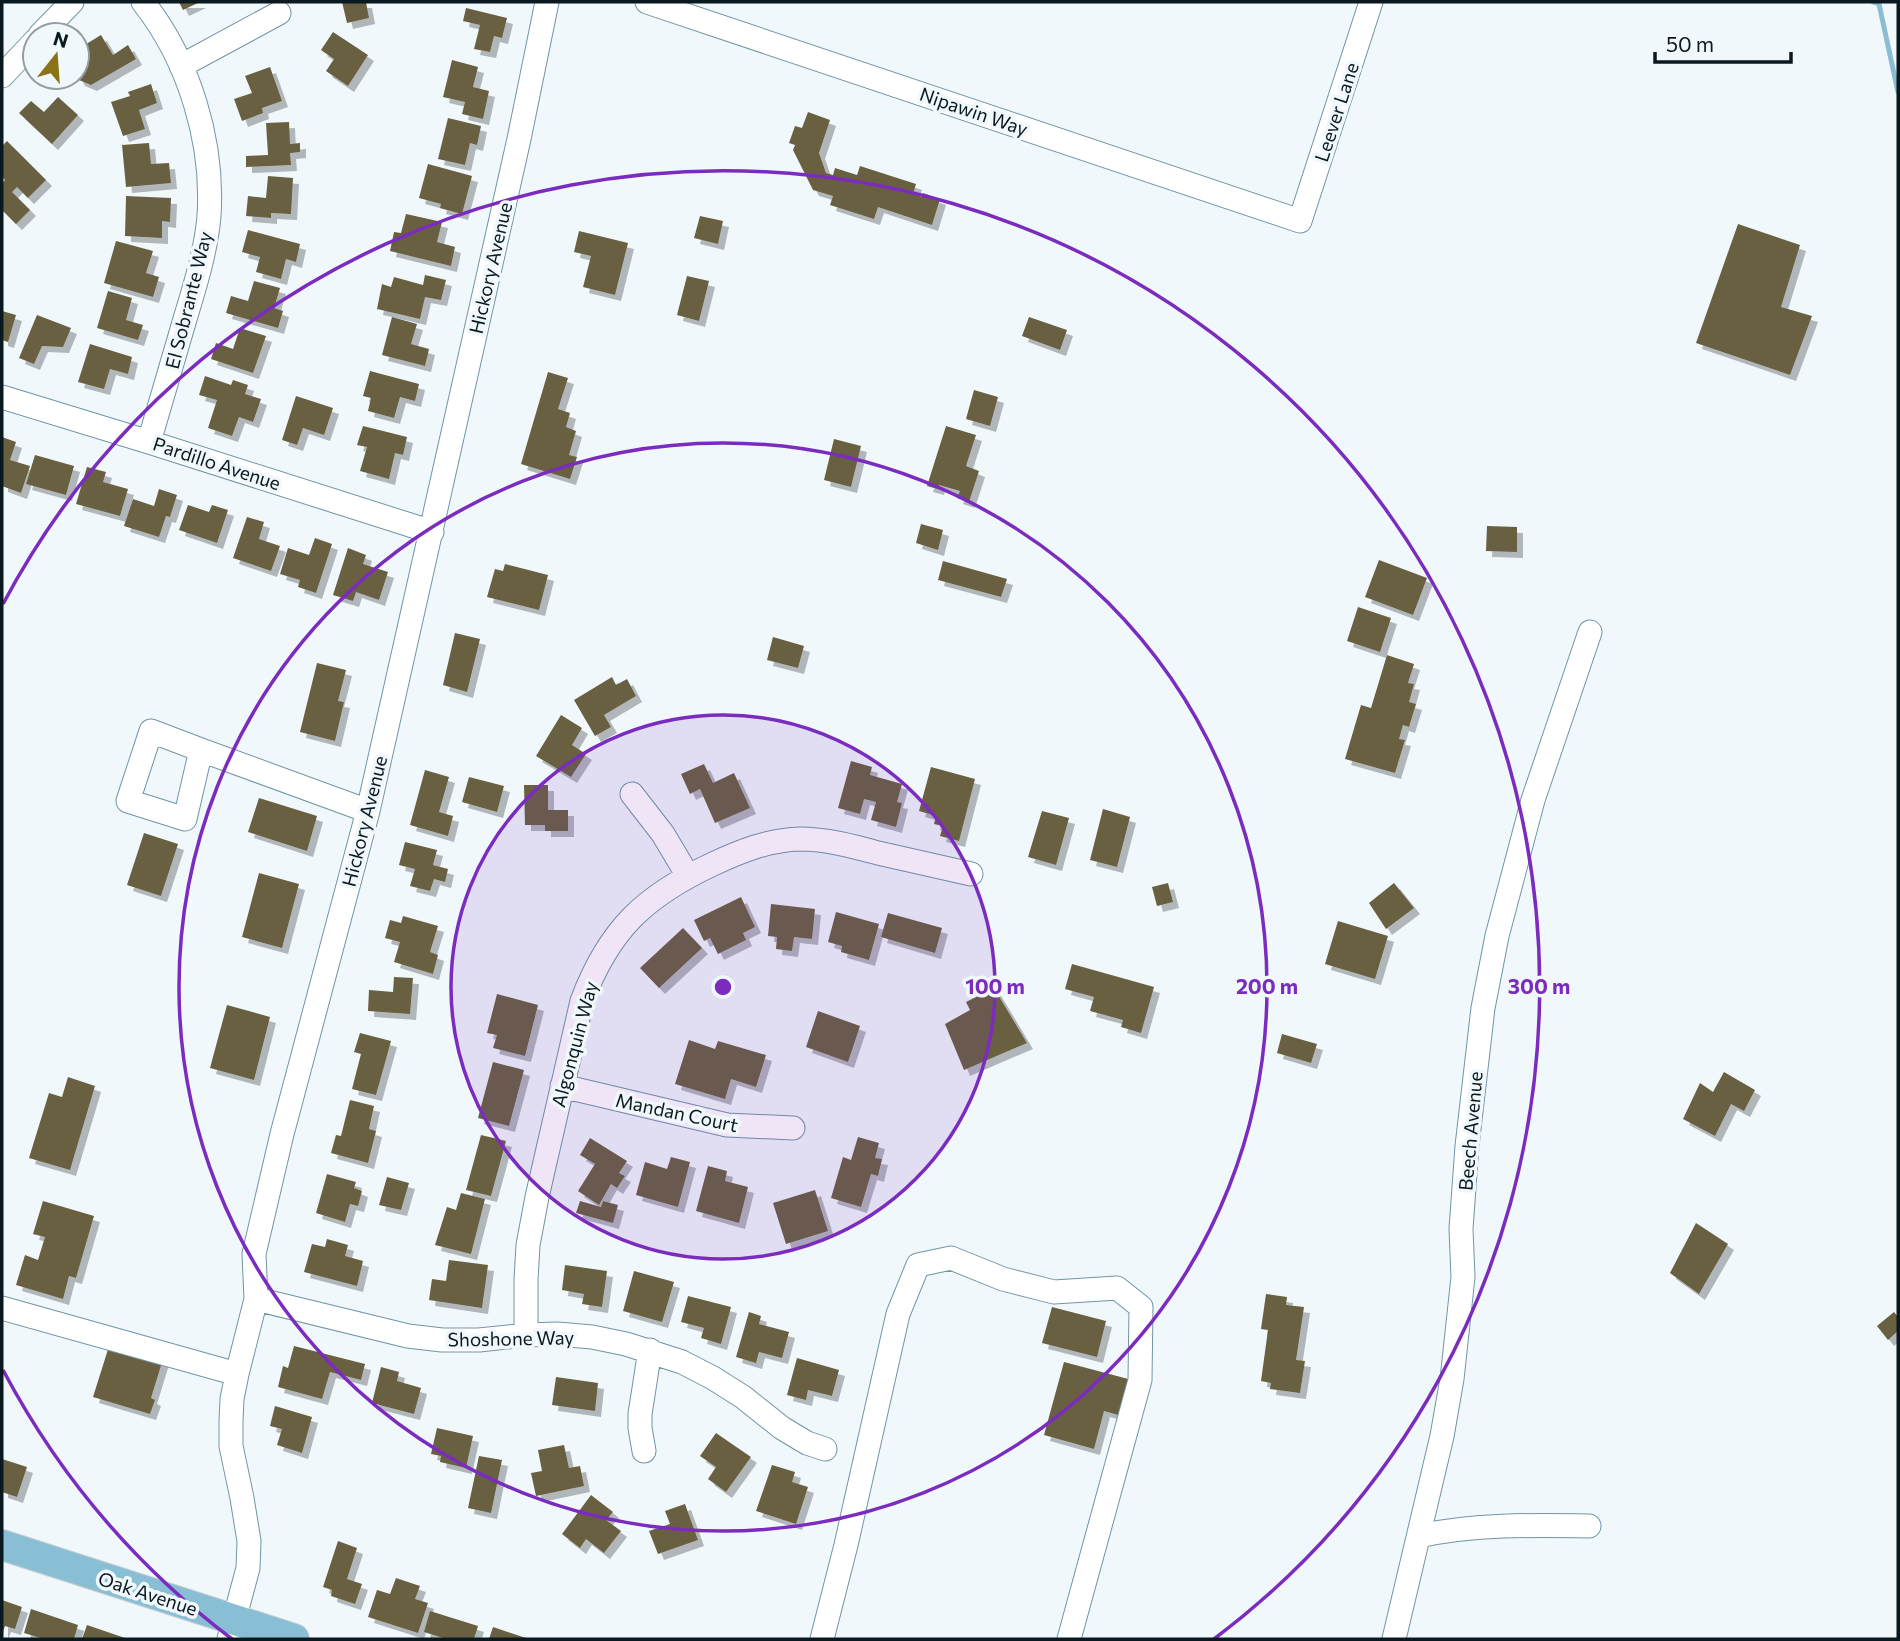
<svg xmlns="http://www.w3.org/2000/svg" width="1900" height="1641" viewBox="0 0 1900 1641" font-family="Commissioner,sans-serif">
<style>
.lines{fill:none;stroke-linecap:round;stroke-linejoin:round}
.stream{stroke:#8bbcd2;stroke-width:5}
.building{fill:#686041;filter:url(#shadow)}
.minor-casing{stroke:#7095a5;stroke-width:25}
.major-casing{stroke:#ced1d2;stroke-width:32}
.minor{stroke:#fff;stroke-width:23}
.major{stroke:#89bfd4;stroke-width:30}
.ring{fill:none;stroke:#7b2cbf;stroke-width:3.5}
.labels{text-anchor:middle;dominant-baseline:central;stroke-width:7;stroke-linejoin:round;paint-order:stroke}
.street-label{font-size:19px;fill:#0a191f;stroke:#f0f8fc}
.centre{fill:#7b2cbf;stroke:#f0f8fc;stroke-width:3.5}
.ring-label{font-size:21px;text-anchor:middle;font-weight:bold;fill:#7b2cbf;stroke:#f0f8fc;stroke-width:7;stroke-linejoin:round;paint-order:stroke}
</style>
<defs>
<filter id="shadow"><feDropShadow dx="6" dy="6" stdDeviation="0" flood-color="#0004"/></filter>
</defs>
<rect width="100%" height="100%" fill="#f0f8fc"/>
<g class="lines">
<path class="stream" d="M1873,2L1879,4L1898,92"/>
</g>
<path class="building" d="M179,2H200L183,10Z
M342,2H366L369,18L347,23Z
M466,8L507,18L502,38L494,36L490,52L474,49L480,25L463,21Z
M333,32L368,55L348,86L326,71L334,59L321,50Z
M101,35L113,55L128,45L136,59L91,85L79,80L77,76V63L84,59L78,49Z
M452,60L478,67L473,87L489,91L483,119L462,114L465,102L443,97Z
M270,67L282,101L262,108L263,113L242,121L234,99L252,93L245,76Z
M151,84L157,103L139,110L145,129L123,136L111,102L130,96L128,92Z
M58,97L78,115L52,144L19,113L31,101L44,112Z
M808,112L830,120L819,153L826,173L833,175L835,168L857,175L860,166L916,184L913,194L922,197L923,193L940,199L932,225L878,207L874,219L830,205L833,196L813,190L793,150L795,145L789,143L795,126L802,128Z
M448,118L481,126L477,145L470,143L465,165L438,159Z
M289,122L290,144L300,143V152L290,153L291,165L246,167V156L268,155L266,123Z
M7,141L46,180L28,198L17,187L12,192L30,210L16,224L2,210V183L5,180L2,177V146Z
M149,143L151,164L169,163L171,183L126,187L122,145Z
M428,164L472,176L462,214L440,208L441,204L419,198Z
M268,176L293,178L291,214L271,213V218L246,216L248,196L266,198Z
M126,196L171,198L170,222L162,221V238L125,236Z
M406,214L442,222L437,242L455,247L451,266L390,251L394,232L401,233Z
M700,216L723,221L718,244L694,238Z
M1738,224L1800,245L1781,307L1812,316L1790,375L1696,343Z
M248,230L300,244L296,262L286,259L281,279L256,272L260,257L242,252Z
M579,231L628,243L615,295L583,287L591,256L574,252Z
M116,241L153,251L146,273L159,277L153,297L104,283Z
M425,275L446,280L441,300L425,297L420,319L377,309L382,284L391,287L394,277L423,285Z
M687,276L709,281L699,321L677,315Z
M254,281L280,288L274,308L283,311L278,328L226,313L231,296L248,301Z
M108,291L132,298L126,320L143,325L138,340L97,328Z
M2,311L16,315L8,342L2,340Z
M37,315L71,328L63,347L42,346L34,364L19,358Z
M392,317L417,324L411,344L429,349L425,366L382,355Z
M1029,317L1067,330L1060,350L1022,336Z
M240,328L266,336L253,373L211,359L216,343L233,349Z
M90,344L132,357L128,374L110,369L104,389L78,382Z
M370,371L419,384L415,401L400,397L394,418L368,411L371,398L363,396Z
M548,372L568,378L558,409L570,413L566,427L576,431L569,455L577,457L570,479L521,464Z
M205,376L231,385L233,380L248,385L245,394L261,399L253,422L239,417L232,436L208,428L217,400L199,395Z
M974,390L998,397L990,426L966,419Z
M296,396L333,408L324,435L303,428L297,445L282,440Z
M363,426L407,437L403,455L395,453L389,479L360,471L367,447L357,445Z
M946,426L976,435L966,466L979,471L969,502L957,498L960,491L939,485L938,489L927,486Z
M2,437L16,442L10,460L30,466L21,493L2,486Z
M834,439L861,446L851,487L824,480Z
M35,455L74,466L66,495L26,484Z
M87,467L106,472L103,482L128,489L120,516L76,504Z
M159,489L177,495L170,517L166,516L159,537L124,526L133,499L154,506Z
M188,505L209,512L212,505L228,510L217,543L179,530Z
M247,517L264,522L259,539L280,546L271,571L233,558Z
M921,524L943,530L938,550L916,543Z
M1487,526L1517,527V552L1486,551Z
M315,538L332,544L316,593L298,587L300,580L280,574L288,548L309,555Z
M348,548L366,555L363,564L388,572L379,600L356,592L353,601L333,595Z
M1379,560L1427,578L1413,615L1365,597Z
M943,561L1007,579L1001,597L938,580Z
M505,564L548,575L539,610L487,597L495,569L503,571Z
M1358,607L1391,618L1380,652L1347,641Z
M455,633L480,639L467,692L443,685Z
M773,637L804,646L798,668L767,660Z
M1387,655L1414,664L1408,683L1414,684L1409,702L1416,704L1409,727L1403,725L1399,739L1405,740L1395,773L1345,759L1361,705L1371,708Z
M317,663L346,670L338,701L344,702L335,741L300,732Z
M612,677L616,685L627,679L636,696L604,715L611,727L595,736L574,700Z
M561,715L582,728L572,745L586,754L571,777L536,756Z
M851,761L872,767L870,775L902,784L897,802L902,803L896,827L871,820L876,802L864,799L860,814L838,808Z
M704,764L713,783L734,773L750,808L715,823L700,789L690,794L681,774Z
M931,767L975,779L959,841L940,836L943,826L934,824L936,816L919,811Z
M425,770L449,777L439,812L453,816L448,836L410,825Z
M469,777L504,786L497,812L462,802Z
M524,785H548V810H568V831H545V825H525Z
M259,798L317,816L307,851L248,832Z
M1103,809L1130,817L1117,867L1090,860Z
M1042,811L1069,818L1056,865L1028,857Z
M144,833L178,844L161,896L127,885Z
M405,842L437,850L433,865L448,869L445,882L434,879L430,891L410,886L415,869L399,865Z
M259,873L299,884L282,948L242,937Z
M1168,883L1173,902L1157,906L1152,887Z
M1394,883L1414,908L1386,929L1369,903Z
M741,897L755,927L743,933L746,940L718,954L710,938L704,941L694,920Z
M771,904L815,909L812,939L794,937L792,951L776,949L777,937L768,936Z
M836,912L879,924L869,960L841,952L842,946L828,942Z
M888,913L942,928L935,953L881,937Z
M403,916L438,926L430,952L438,955L433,974L394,962L400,942L385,938L390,920L401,923Z
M1338,921L1388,936L1375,979L1325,964Z
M683,928L702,948L659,988L640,968Z
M1072,964L1154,987L1141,1033L1121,1027L1123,1020L1090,1011L1094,997L1065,989Z
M394,977L413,978L410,1014L368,1011L369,990L393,992Z
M994,988L1027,1043L964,1070L945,1024L970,1010L966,1002Z
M497,994L538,1005L525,1056L493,1048L497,1035L487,1033Z
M227,1005L270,1017L254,1080L210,1068Z
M818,1011L860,1026L848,1062L806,1047Z
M360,1033L391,1041L376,1095L352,1089L361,1054L354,1052Z
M1282,1034L1317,1044L1311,1063L1277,1053Z
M689,1040L715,1049L718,1041L766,1055L756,1087L731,1079L725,1099L675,1084Z
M493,1062L524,1070L509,1126L478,1118Z
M1724,1072L1755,1090L1744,1111L1731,1104L1715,1136L1683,1119L1700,1083L1713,1092Z
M68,1077L95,1086L70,1170L29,1158L49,1093L62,1097Z
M350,1100L374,1106L369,1129L376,1131L368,1163L331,1153L336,1135L341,1136Z
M481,1135L506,1141L491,1196L466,1190Z
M858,1137L879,1143L875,1158L882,1159L878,1176L871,1174L861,1207L831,1198L843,1157L851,1160Z
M590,1138L627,1161L619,1173L625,1176L617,1188L611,1184L599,1205L578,1191L595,1164L580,1155Z
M671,1157L690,1162L678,1207L636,1195L645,1162L667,1169Z
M708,1166L727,1171L725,1181L748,1187L739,1223L696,1211Z
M327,1174L356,1182L354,1188L362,1191L358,1206L350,1204L345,1222L316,1213Z
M387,1177L409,1183L401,1210L379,1205Z
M815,1190L828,1231L786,1244L773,1203Z
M461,1193L485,1199L471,1254L435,1245L447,1207L456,1210Z
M43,1201L94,1216L76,1278L69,1276L63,1299L16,1285L25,1255L38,1260L45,1237L33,1234Z
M580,1201L601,1207L603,1201L618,1205L613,1223L576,1213Z
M1696,1223L1728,1244L1699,1294L1670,1273Z
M327,1239L348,1245L345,1256L363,1261L357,1286L304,1272L312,1244L325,1247Z
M449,1260L488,1265L482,1308L429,1300L432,1279L446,1281Z
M565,1265L607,1271L602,1307L582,1304L584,1294L562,1290Z
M634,1271L674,1282L662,1322L623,1311Z
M1266,1294L1287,1297L1286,1305L1304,1307L1296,1360L1305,1361L1300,1393L1270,1389L1271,1383L1261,1381L1268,1330L1261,1329Z
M688,1296L731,1307L721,1344L701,1338L704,1328L681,1322Z
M1052,1307L1106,1321L1097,1357L1042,1343Z
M749,1312L761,1316L759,1324L789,1332L782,1358L759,1352L756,1363L736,1357Z
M1894,1312L1898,1317V1331L1888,1340L1877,1326Z
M110,1343L163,1359L151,1398L155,1400L150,1414L93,1397Z
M294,1346L365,1364L361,1380L330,1372L322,1399L278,1387L283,1366L288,1368Z
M797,1358L839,1370L832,1396L808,1390L806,1400L787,1395Z
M1064,1362L1132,1380L1122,1416L1104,1411L1094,1449L1044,1435Z
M381,1367L399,1372L397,1381L421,1388L414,1414L372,1403Z
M556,1377L598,1383L595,1411L552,1405Z
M275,1406L312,1417L302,1453L277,1445L282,1429L270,1426Z
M437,1428L473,1436L466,1468L440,1462L441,1456L431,1454Z
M716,1433L751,1457L726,1492L708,1479L716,1467L700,1456Z
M564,1445L569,1468L580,1466L584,1486L536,1496L531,1473L542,1471L538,1450Z
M479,1456L502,1460L491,1513L468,1508Z
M2,1459L27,1467L17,1497L2,1492Z
M772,1465L795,1472L792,1482L808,1487L796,1524L756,1511Z
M591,1495L613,1512L606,1520L621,1531L604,1553L586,1539L580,1548L562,1534Z
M685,1504L698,1540L658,1554L649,1531L670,1524L665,1511Z
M338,1541L357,1548L347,1579L362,1584L355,1604L331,1596L332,1590L323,1587Z
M396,1578L420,1586L415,1599L428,1603L418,1633L368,1617L377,1590L390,1594Z
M2,1600L22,1607L15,1629L5,1626L2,1634Z
M31,1609L78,1625L74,1639H44L24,1633Z
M430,1611L478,1626L474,1639H446L424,1632Z
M87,1625L128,1639H82Z
M493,1627L529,1639H489Z"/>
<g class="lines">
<defs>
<path id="minor" d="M143,2C189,60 214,142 209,216C206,251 195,286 185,319C173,360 161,401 149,442
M647,2L1300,221L1371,2
M40,35L72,2
M181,66L279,13
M2,76L35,41
M2,397L149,442L432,532
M201,750L151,731L128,801L185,819L201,750L368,811
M632,794L663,834L688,876
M562,1086L727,1125L793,1128
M256,1299L408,1336L442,1340H479L526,1335L557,1334L592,1337L626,1344L682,1362L713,1378L743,1397L782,1428L807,1443L825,1449
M2,1308L237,1374
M526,1335V1280L528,1245L537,1197L582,1001C609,929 645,896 713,864C741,851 768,840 800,839C826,839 852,846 878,853C909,860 940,867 971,874
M644,1451L640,1428V1414L650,1350
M1419,1536C1474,1524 1532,1525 1589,1526
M229,1639L248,1568L249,1541L242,1498L231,1446V1421L232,1399L237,1374L256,1299L254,1254L282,1134L368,811L519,139L547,2
M822,1639L846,1545L898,1314L918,1265L951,1258L1003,1279L1054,1292L1117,1288L1141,1307L1140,1380L1069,1639
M1394,1639L1442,1436L1452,1379L1463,1277L1461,1229L1467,1146L1483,1008L1497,936L1533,800L1590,632"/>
<path id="major" d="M2,1545L294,1639"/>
</defs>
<use href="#minor" class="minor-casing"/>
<use href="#major" class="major-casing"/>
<use href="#minor" class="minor"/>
<use href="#major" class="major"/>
</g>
<circle cx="723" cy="987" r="272" fill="#7b2cbf" fill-opacity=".12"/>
<g class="ring">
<circle cx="723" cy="987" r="272"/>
<circle cx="723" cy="987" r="544"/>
<path d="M232 1639A816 816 0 0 1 3 1370M3 604A816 816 0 1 1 1214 1639"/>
</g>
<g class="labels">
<g class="street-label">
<text transform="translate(974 111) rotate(19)">Nipawin Way</text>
<text transform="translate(1336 112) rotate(-72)">Leever Lane</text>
<text transform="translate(490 268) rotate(-77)">Hickory Avenue</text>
<text transform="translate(188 300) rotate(-76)">El Sobrante Way</text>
<text transform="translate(217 463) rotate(18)">Pardillo Avenue</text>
<text transform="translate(364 821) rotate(-76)">Hickory Avenue</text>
<text transform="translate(574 1044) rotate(-75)">Algonquin Way</text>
<text transform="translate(677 1112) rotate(12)">Mandan Court</text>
<text transform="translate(1470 1131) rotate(-85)">Beech Avenue</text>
<text transform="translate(511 1338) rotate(-1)">Shoshone Way</text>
<text transform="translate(148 1593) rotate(18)">Oak Avenue</text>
</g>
</g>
<circle cx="723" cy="987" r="10" class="centre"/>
<g class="ring-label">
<text x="995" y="994">100 m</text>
<text x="1267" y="994">200 m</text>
<text x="1539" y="994">300 m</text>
</g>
<rect width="1900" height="1641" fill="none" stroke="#0a191f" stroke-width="7"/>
<g transform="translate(56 56) rotate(17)"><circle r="33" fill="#f0f8fc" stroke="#949fa4" stroke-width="2"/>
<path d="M0-5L12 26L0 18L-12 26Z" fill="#897316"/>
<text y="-10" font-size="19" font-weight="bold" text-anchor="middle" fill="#0a191f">N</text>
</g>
<path d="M1655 52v10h136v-10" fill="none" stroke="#0a191f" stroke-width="3.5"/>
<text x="1666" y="52" font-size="21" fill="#0a191f" stroke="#f0f8fc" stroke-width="5" paint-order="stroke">50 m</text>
</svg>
